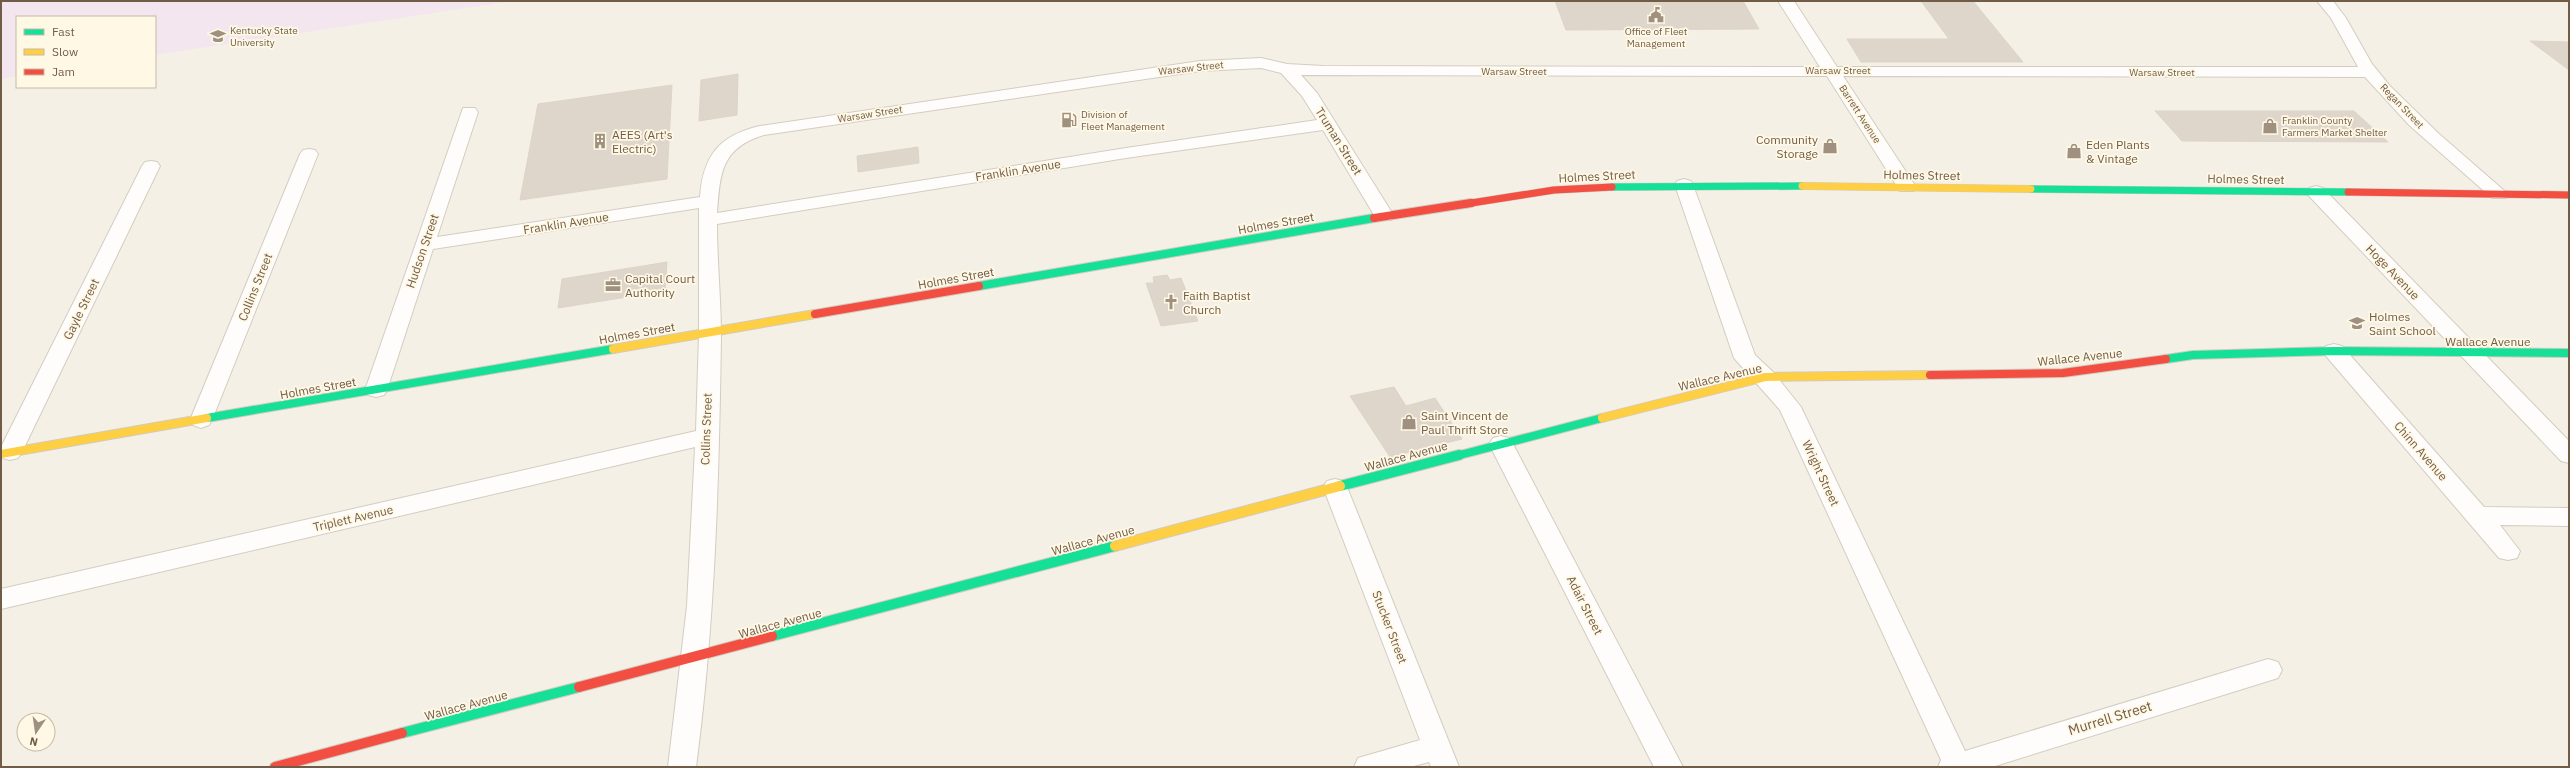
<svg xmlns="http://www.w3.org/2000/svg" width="2570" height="768" viewBox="0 0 2570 768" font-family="'IBM Plex Sans',sans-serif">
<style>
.education{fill:#f3e6ef}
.building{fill:#ded6cb;stroke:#ddd4c8}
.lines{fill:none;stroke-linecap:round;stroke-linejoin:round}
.street-casing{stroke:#d3ccc1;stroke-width:2}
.fast-far2-casing{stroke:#d2cbbf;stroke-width:8}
.fast-far1-casing{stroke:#d2cbbf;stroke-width:10}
.fast-casing{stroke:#d2cbbf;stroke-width:12}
.slow-far2-casing{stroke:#d2cbbf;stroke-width:8}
.slow-far1-casing{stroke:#d2cbbf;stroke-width:10}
.slow-casing{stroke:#d2cbbf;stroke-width:12}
.jam-far2-casing{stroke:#d2cbbf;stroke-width:8}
.jam-far1-casing{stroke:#d2cbbf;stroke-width:10}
.jam-casing{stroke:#d2cbbf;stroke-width:12}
.street{fill:#fefdfb;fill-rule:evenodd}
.fast-far2{stroke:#16e098;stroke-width:7}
.fast-far1{stroke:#16e098;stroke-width:8}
.fast{stroke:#16e098;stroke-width:10}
.slow-far2{stroke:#ffcf43;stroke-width:7}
.slow-far1{stroke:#ffcf43;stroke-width:8}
.slow{stroke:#ffcf43;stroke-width:10}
.jam-far2{stroke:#f24e42;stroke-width:7}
.jam-far1{stroke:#f24e42;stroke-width:8}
.jam{stroke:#f24e42;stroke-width:10}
.labels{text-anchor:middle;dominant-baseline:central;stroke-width:3.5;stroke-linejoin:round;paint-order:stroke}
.far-poi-label{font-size:10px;fill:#715c48;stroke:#fff8e5;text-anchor:start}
.far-street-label{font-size:10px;fill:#715c48;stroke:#fff8e5}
.poi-label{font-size:12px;fill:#715c48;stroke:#fff8e5;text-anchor:start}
.street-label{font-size:12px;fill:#715c48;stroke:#fff8e5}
.near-street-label{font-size:14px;fill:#715c48;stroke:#fff8e5}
</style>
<rect width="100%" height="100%" fill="#f5f0e5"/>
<path class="education" d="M1,1H514L155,55V17H17V76L1,79Z"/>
<path class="building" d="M1555,1H1743L1759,29L1566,30Z
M1921,1H1973L2023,62H1861L1847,39H1949Z
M2530,41L2569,42V70Z
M738,74L737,115L699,121L701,80Z
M672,85L667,179L520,200L538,104Z
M2155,111H2354L2388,142L2182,141Z
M918,147L919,163L858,172L857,156Z
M667,262L665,291L558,308L562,279Z
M1167,275L1170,280L1181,278L1198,321L1161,326L1146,283H1154L1153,277Z
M1394,387L1406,406L1435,398L1462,439L1390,457L1350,396Z"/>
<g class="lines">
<defs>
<path id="street" d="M1778,1H1794L1837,67H2358L2331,18L2317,1H2333L2346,18L2372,64L2390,86L2438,133L2508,194L2506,198H2492L2409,125L2365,77L1843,76L1916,187L1914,191H1900L1827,76L1301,75L1317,93L1394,216L1391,220H1377L1323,130L1126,158L717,224C717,262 721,299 721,336C719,480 715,624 696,767H668L687,606L695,447L1,609V589L696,431L699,335V208L433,249L387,390L384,395L376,397L368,395L365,390L463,108H475L478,112L437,237L700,197C703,155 720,135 760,126L1200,61L1261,58L1287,64L1323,66L1820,67ZM1261,68L1281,73L1302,96L1317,120L1126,148L717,213C720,173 721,148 764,135L1200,71Z
M309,149L315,150L318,154L212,420L209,425L201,428L193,425L190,420L300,154L303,150Z
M151,161L157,162L160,166L22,452L18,458L10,460L2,458L1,447L142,166L145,162Z
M1684,179L1691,181L1693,185L1755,355L1773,372L1801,407L1965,751L2268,659L2278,662L2282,670L2278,678L1992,767H1938L1941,760L1780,410L1734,358L1675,185L1677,181Z
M2316,186L2323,188L2569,441V463L2561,461L2309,196L2307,192L2309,188Z
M2334,344L2342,346L2484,507L2569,508V526L2500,525L2520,551L2517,558L2508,560L2499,558L2326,356L2323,351L2326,346Z
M1501,436L1509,438L1513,444L1683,767H1654L1489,444L1493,438Z
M1335,479L1343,481L1347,487L1459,767H1431L1429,762L1410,767H1354L1358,758L1420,740L1323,487L1327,481Z"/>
<path id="fast-far2" d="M1612,187L1802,186
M2031,189L2348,192"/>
<path id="fast-far1" d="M979,286L1374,218
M2166,359L2193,355L2334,351L2569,353
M207,418L613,349
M1456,456L1602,418"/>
<path id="fast" d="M1340,486L1459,455
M772,636L1115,546
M402,733L579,687"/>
<path id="slow-far2" d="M1802,186L2031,189"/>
<path id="slow-far1" d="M613,349L815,314
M1602,418L1765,377L1930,375
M1,454L207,418"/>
<path id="slow" d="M1115,546L1340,486"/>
<path id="jam-far2" d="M2348,192L2569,195
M1465,204L1554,190L1612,187"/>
<path id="jam-far1" d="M1374,218L1471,203
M815,314L979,286
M1930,375L2063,373L2166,359"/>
<path id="jam" d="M579,687L772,636
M275,767L402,733"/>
</defs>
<use href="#street" class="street-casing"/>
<use href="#fast-far2" class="fast-far2-casing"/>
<use href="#fast-far1" class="fast-far1-casing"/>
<use href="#fast" class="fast-casing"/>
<use href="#slow-far2" class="slow-far2-casing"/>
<use href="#slow-far1" class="slow-far1-casing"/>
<use href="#slow" class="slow-casing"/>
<use href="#jam-far2" class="jam-far2-casing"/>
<use href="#jam-far1" class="jam-far1-casing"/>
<use href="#jam" class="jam-casing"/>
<use href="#street" class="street"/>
<use href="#fast-far2" class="fast-far2"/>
<use href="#fast-far1" class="fast-far1"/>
<use href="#fast" class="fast"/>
<use href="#slow-far2" class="slow-far2"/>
<use href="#slow-far1" class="slow-far1"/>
<use href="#slow" class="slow"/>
<use href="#jam-far2" class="jam-far2"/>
<use href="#jam-far1" class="jam-far1"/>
<use href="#jam" class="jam"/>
</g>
<defs>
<symbol id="civic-bare" viewBox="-9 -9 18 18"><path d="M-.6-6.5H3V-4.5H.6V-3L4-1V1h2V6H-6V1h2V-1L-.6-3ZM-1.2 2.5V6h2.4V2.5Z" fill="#9f907f" stroke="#fff8e5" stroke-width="2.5" paint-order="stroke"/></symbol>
<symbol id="university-bare" viewBox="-9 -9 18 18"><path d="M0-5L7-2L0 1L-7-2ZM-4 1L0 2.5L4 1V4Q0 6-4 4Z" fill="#9f907f" stroke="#fff8e5" stroke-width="2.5" paint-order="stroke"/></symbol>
<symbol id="fuel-bare" viewBox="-9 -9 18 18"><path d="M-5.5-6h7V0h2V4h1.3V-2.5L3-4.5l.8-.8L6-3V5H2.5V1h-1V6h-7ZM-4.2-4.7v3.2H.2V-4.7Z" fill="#9f907f" stroke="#fff8e5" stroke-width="2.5" paint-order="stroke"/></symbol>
<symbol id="shop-bare" viewBox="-9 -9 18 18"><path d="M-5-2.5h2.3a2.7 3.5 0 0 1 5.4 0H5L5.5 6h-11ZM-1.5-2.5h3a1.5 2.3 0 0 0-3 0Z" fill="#9f907f" stroke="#fff8e5" stroke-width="2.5" paint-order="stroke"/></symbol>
<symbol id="building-bare" viewBox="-9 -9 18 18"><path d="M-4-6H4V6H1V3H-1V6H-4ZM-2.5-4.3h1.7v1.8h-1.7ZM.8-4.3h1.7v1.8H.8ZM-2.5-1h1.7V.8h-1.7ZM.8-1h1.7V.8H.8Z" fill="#9f907f" stroke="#fff8e5" stroke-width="2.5" paint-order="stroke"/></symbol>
<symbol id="office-bare" viewBox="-9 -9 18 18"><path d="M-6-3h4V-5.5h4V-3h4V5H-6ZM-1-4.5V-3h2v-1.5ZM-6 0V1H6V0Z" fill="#9f907f" stroke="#fff8e5" stroke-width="2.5" paint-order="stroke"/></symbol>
<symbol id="church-bare" viewBox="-9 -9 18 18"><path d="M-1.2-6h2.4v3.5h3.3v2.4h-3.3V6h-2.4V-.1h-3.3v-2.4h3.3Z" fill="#9f907f" stroke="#fff8e5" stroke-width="2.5" paint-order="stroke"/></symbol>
<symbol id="school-bare" viewBox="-9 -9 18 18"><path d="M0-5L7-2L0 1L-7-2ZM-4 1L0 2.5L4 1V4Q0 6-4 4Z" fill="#9f907f" stroke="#fff8e5" stroke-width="2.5" paint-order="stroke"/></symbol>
</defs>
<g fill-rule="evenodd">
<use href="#civic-bare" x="1645" y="4" width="22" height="22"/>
<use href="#university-bare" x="207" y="25" width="22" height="22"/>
<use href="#fuel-bare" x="1058" y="109" width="22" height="22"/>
<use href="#shop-bare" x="2259" y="115" width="22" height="22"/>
<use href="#building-bare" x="589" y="130" width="22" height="22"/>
<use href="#shop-bare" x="1819" y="135" width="22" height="22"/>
<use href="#shop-bare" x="2063" y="140" width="22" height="22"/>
<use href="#office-bare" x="602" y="274" width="22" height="22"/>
<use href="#church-bare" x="1160" y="291" width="22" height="22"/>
<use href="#school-bare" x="2346" y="312" width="22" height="22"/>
<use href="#shop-bare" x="1398" y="411" width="22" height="22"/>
</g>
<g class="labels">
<g class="far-poi-label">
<text x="230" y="30">Kentucky State<tspan x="230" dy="12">University</tspan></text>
<text x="1656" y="31" text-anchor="middle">Office of Fleet<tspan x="1656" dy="12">Management</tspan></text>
<text x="1081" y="114">Division of<tspan x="1081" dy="12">Fleet Management</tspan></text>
<text x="2282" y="120">Franklin County<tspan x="2282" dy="12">Farmers Market Shelter</tspan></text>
</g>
<g class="far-street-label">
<text transform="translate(1191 68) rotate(-6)">Warsaw Street</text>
<text x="1838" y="70">Warsaw Street</text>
<text x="1514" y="71">Warsaw Street</text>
<text x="2162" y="72">Warsaw Street</text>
<text transform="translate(2402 106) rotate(46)">Regan Street</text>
<text transform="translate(870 114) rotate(-9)">Warsaw Street</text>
<text transform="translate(1860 114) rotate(57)">Barrett Avenue</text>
</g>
<g class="poi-label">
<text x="612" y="134">AEES (Art's<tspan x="612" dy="14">Electric)</tspan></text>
<text x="1818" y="139" text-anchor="end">Community<tspan x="1818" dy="14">Storage</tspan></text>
<text x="2086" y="144">Eden Plants<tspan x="2086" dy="14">&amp; Vintage</tspan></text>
<text x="625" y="278">Capital Court<tspan x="625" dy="14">Authority</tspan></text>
<text x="1183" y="295">Faith Baptist<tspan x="1183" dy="14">Church</tspan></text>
<text x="2369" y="316">Holmes<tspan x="2369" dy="14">Saint School</tspan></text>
<text x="1421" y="415">Saint Vincent de<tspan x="1421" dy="14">Paul Thrift Store</tspan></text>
</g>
<g class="street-label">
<text transform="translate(1339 141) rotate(58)">Truman Street</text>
<text transform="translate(1018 170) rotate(-9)">Franklin Avenue</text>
<text transform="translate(1922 175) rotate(1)">Holmes Street</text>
<text transform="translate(1597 176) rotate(-3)">Holmes Street</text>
<text transform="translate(2246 179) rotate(1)">Holmes Street</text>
<text transform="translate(566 223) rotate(-9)">Franklin Avenue</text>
<text transform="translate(1276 223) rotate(-10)">Holmes Street</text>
<text transform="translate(422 251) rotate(-71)">Hudson Street</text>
<text transform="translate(2393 272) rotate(46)">Hoge Avenue</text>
<text transform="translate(956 278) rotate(-10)">Holmes Street</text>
<text transform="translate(255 287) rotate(-68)">Collins Street</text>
<text transform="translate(81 309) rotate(-64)">Gayle Street</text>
<text transform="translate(637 333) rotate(-10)">Holmes Street</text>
<text x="2488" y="341">Wallace Avenue</text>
<text transform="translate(2080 357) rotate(-6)">Wallace Avenue</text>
<text transform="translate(1720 377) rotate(-13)">Wallace Avenue</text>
<text transform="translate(318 388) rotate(-10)">Holmes Street</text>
<text transform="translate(706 429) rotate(-88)">Collins Street</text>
<text transform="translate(2421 451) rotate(49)">Chinn Avenue</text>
<text transform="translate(1406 456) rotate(-15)">Wallace Avenue</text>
<text transform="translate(1821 473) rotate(65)">Wright Street</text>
<text transform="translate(353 518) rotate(-13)">Triplett Avenue</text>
<text transform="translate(1093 540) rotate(-15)">Wallace Avenue</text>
<text transform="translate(1585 605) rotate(63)">Adair Street</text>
<text transform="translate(780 623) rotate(-15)">Wallace Avenue</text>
<text transform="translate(1390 627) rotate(69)">Stucker Street</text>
<text transform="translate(466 705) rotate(-15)">Wallace Avenue</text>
</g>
<g class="near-street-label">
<text transform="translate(2110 718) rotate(-17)">Murrell Street</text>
</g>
</g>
<rect width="2570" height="768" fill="none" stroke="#715c48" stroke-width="4"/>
<rect x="16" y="16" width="140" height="72" fill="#fff8e5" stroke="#c6baa6"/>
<rect x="24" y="29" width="20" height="6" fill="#16e098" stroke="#c6baa6"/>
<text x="52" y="36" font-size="12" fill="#715c48">Fast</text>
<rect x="24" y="49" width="20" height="6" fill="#ffcf43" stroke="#c6baa6"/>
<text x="52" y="56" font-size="12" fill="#715c48">Slow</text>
<rect x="24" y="69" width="20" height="6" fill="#f24e42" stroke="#c6baa6"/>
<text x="52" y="76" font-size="12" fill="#715c48">Jam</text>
<g transform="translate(36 732) rotate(193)"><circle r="19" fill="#fff8e5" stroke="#c6baa6"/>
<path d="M0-3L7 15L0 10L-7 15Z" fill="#9f907f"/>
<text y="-6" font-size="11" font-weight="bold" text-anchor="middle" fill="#715c48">N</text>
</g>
</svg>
